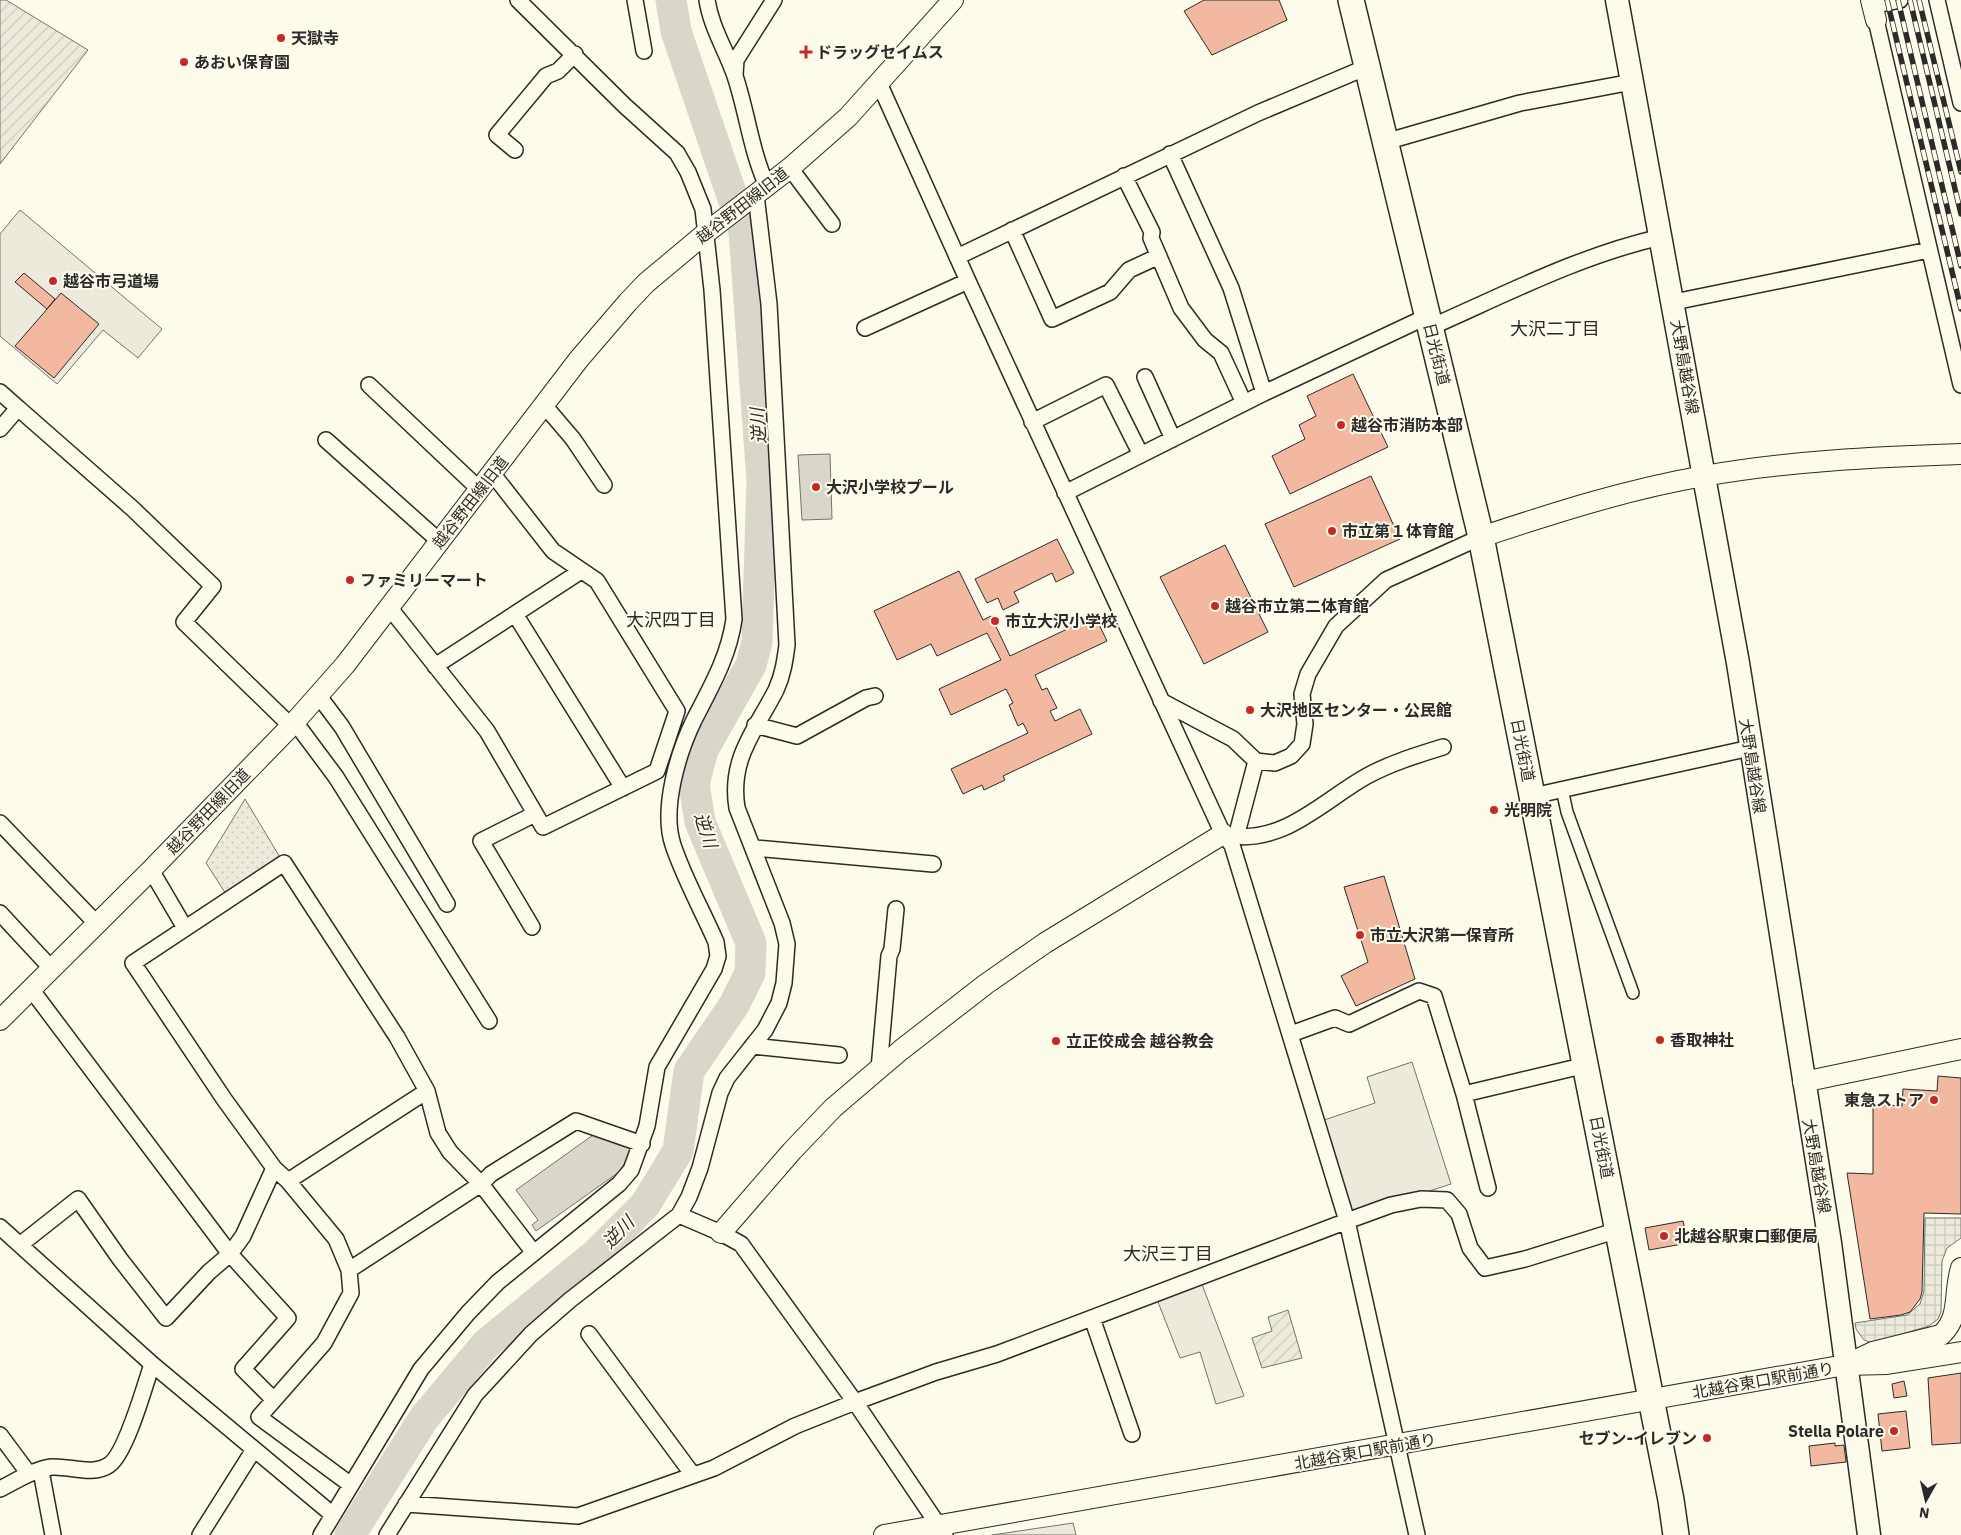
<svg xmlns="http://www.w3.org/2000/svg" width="1961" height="1535" viewBox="0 0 1961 1535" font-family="'IBM Plex Sans','Noto Sans JP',sans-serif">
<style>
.grass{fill:#ecebdb;stroke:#74746e}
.park{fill:url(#park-dots);stroke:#74746e}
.garden{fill:url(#garden-furrows);stroke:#74746e}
.parking{fill:#eceadb;stroke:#74746e}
.plaza{fill:url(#plaza-grid);stroke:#74746e}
.water{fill:#d8d7c9;stroke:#74746e}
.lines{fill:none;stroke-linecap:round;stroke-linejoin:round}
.river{stroke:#d8d7c9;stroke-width:31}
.building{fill:#f2b8a0;stroke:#2b2b2b}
.pedestrian-casing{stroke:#2b2b2b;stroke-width:14}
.minor-casing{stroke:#2b2b2b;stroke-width:18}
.tertiary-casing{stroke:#2b2b2b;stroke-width:22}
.secondary-casing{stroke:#2b2b2b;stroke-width:25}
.primary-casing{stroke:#2b2b2b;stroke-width:28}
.pedestrian{stroke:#fdfbea;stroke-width:11}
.minor{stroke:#fdfbea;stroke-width:15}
.tertiary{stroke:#fdfbea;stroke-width:20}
.secondary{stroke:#fdfbea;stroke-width:22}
.primary{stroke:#fdfbea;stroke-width:25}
.rail-casing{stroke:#2b2b2b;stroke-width:5.5}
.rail{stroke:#fdfbea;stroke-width:4;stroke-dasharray:11;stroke-linecap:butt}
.poi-dot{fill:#c62828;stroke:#fdfbea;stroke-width:2}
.labels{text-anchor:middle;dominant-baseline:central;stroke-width:4;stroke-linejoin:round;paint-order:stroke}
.poi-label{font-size:16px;font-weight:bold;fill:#2b2b2b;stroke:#fdfbea;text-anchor:start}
.street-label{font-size:16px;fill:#2b2b2b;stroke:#fdfbea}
.neighbourhood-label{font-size:18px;fill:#2b2b2b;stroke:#fdfbea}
.water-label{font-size:18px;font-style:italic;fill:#2b2b2b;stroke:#fdfbea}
</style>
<defs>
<pattern id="park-dots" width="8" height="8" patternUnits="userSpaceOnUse" patternTransform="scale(1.25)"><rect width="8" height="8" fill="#ecebdb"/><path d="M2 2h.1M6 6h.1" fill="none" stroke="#cbcabc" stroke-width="1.8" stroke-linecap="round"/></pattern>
<pattern id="garden-furrows" width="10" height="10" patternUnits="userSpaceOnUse" patternTransform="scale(1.25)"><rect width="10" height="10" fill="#ecebdb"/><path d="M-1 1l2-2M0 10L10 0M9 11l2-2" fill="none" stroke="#cbcabc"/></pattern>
<pattern id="plaza-grid" width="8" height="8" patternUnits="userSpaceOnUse" patternTransform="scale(1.25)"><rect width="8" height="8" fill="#eceadb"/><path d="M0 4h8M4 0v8" fill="none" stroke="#cbc9bc"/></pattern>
</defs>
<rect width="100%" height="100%" fill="#fdfbea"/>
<path class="grass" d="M20,210L162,329L138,358L103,330L57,384L0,336V234Z"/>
<path class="park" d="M245,799L281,859L226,894L206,863Z"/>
<path class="garden" d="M0,0H6L88,50L0,164Z
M1288,1310L1302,1358L1262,1368L1252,1338L1272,1331L1268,1317Z"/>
<path class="parking" d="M1412,1062L1451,1184L1349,1217L1321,1121L1375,1103L1367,1077Z
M1200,1279L1244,1396L1216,1404L1200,1352L1180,1358L1156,1297Z
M1073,1523L1076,1535H992Z"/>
<path class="plaza" d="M1925,1218H1961V1238L1947,1248L1942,1261L1941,1312L1938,1319L1929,1326L1872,1343L1864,1340L1856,1329L1855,1323L1907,1315L1920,1304L1924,1291Z"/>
<path class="water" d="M830,454L832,519L802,520L798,455Z
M593,1135L626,1145L630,1150V1155L619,1172L536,1231L532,1225L538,1220L516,1190Z"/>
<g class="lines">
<path class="river" d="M350,1535L424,1418L486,1344L596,1254L645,1205L678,1151L689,1071L734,1005L750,973L751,943L700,822L694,784L703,750L751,665L757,642L762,481L744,231L676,31L671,0"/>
</g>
<path class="building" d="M1204,0H1279L1287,20L1212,55L1184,11Z
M24,273L55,299L47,309L15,282Z
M61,293L99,324L54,378L15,346Z
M1353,374L1388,447L1290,494L1272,456L1305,439L1299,425L1316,416L1307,396Z
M1371,476L1400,539L1294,587L1265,524Z
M1057,539L1074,573L1056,582L1052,573L1014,592L1019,602L1003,610L998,598L987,603L975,579Z
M1225,545L1268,632L1204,664L1160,577Z
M959,571L983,620L991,616L1010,656L1095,616L1107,641L1035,675L1042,690L1047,688L1057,708L1050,711L1055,721L1080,709L1092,734L1003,776L1005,780L984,790L982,785L963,794L951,769L1028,733L1023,723L1018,726L1009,705L1013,703L1006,689L951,715L939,689L1001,660L987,633L937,656L931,644L897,660L874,611Z
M1384,876L1415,979L1356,1006L1341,976L1368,962L1344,887Z
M1938,1076L1961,1078V1214L1924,1213L1922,1292L1920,1299L1910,1312L1901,1315L1870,1319L1847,1173L1873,1174V1104L1902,1106L1903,1089L1937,1091Z
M1683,1221L1688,1243L1649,1250L1645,1228Z
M1961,1373V1443L1932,1445L1928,1378Z
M1904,1381L1907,1396L1894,1398L1892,1384Z
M1906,1411L1910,1448L1882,1451L1878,1414Z
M1835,1443V1446L1844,1445L1846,1462L1811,1466L1809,1446Z"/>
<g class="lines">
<defs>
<path id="pedestrian" d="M1562,789L1567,812L1633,993"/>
<path id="minor" d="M635,0L644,51
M707,0C711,27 726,50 735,76C747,112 751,151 767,186
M1937,0L1961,103
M1872,6L1900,0
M1876,20L1961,385
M735,75L736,60L774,0
M879,83L968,281L1223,834L1232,845L1347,1221L1417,1535
M1385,142L1520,103L1632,82
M515,150L497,135L546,76L558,71L575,54
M1170,154L1231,288L1264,393
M790,168L832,224
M1124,176L1152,232L1151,238L1181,308L1205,340L1221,353L1244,403
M1012,230L1052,319L1110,292L1129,270L1159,256
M957,257L1258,113L1367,67
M1674,302L1929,250
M1431,327C1506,294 1581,255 1661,237
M865,328L968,281
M1145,377L1173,439
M369,385L479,489
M0,392L18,408L0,429
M544,405L573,439L604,485
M18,408L133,509L213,586L184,622L291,726
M1032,422L1106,385L1141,455
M326,440L439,541
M1065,493L1264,393L1428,316
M389,607L487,731L543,827L657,771L677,711L597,581L553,551L492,473
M515,614L623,788
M435,666L581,571
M318,695L342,727L447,904
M1161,701L1233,739L1256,761
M295,722L336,777L489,1021
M755,725L797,736L866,698L875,696
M1533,796L1750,748
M0,823L96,923
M1226,835C1283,846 1322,801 1367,776C1391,763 1417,755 1443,747
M1236,837L1256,761L1275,763L1291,756L1302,744L1305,724L1302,694L1308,674L1336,626L1386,580L1481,537
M755,848L933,864
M151,870L185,928
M0,913L51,968
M532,927L481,841L535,814
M31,989L230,1254L288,1318L243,1369L274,1400
M1291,1034L1335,1018L1349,1024L1419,991L1434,996L1464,1094L1488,1188
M752,1046L839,1055
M879,1069L889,956L892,949L896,909
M1464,1094L1586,1065
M288,1181L427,1091
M679,1215L721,1233L741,1244L855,1402L945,1535
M0,1227L152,1364L333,1515
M21,1244L78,1199L120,1259L166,1318L209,1272L230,1254L243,1236L274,1168
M349,1270L481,1184L491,1174L576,1121L642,1144
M1092,1318L1132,1434
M589,1334L693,1475
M0,1435L29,1474
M41,1471L53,1535
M351,1485L259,1417L324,1343L351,1293L349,1270L336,1239L288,1181L274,1168L224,1099L133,963L284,863L397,1037L427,1091L438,1133L450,1152L481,1184L534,1253
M0,1489C16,1481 34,1469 52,1467C70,1466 93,1476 109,1465C126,1454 145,1385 152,1364
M406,1504L578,1516L714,1468L795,1426L855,1402L936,1372L997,1354L1347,1221L1391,1205L1421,1199L1447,1200L1459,1214L1470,1248L1485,1268L1525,1259L1618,1230
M200,1535L253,1451
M321,1535L421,1369L468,1313L498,1282L619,1184L631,1170L647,1126L657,1067L714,969L718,956L716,942C702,910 684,878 673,845C661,809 678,753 694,720C711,687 729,656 734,619L712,290L703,209L688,172L677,153L624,105L518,0
M387,1535L475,1395L531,1334L570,1300L679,1215L689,1197L700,1168L720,1093L727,1078L765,1030L779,1003L784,983L787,944L782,923L737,808C729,759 755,731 776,690C783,675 785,660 787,645L769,304L756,195"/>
<path id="tertiary" d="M1871,0L1876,20
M1481,537C1554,513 1628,489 1704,476C1789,461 1875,457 1961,454
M0,1020L151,870L291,726L345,665L579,359L628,302L646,283L707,232L790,168L848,117L953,0
M1803,1082L1961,1049
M721,1233L792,1151L833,1108L901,1050L986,984L1045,943L1223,834
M1854,1361L1873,1352L1941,1335C1961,1317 1953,1294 1961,1268
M884,1535L1845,1365L1887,1364L1961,1352"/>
<path id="secondary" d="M1617,0L1738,663L1830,1243L1869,1535"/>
<path id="primary" d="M1351,0L1481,537L1671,1500L1676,1535"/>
</defs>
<use href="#pedestrian" class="pedestrian-casing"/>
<use href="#minor" class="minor-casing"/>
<use href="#tertiary" class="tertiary-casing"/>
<use href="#secondary" class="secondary-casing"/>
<use href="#primary" class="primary-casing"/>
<use href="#pedestrian" class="pedestrian"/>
<use href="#minor" class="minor"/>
<use href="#tertiary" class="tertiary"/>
<use href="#secondary" class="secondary"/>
<use href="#primary" class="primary"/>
<defs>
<path id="rail" d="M1887,0L1961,309
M1898,0L1961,266
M1910,0L1961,214
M1919,0L1961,172"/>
</defs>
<use href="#rail" class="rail-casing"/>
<use href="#rail" class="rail"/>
</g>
<g class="poi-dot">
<circle cx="281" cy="38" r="5"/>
<path d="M803.5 44.5h5v5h5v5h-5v5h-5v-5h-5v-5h5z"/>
<circle cx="184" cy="62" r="5"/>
<circle cx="53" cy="281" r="5"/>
<circle cx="1341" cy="425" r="5"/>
<circle cx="816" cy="487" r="5"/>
<circle cx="1332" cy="531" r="5"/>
<circle cx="350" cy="580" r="5"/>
<circle cx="1215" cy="606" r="5"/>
<circle cx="995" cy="621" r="5"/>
<circle cx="1250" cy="710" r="5"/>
<circle cx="1494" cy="810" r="5"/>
<circle cx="1360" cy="935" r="5"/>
<circle cx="1660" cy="1040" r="5"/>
<circle cx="1056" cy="1041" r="5"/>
<circle cx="1934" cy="1100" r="5"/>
<circle cx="1664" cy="1236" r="5"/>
<circle cx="1894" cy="1431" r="5"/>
<circle cx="1707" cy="1438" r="5"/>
</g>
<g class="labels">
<g class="poi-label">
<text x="291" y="38">天獄寺</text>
<text x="816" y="52">ドラッグセイムス</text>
<text x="194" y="62">あおい保育園</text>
<text x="63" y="281">越谷市弓道場</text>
<text x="1351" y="425">越谷市消防本部</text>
<text x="826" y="487">大沢小学校プール</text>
<text x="1342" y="531">市立第１体育館</text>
<text x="360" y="580">ファミリーマート</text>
<text x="1225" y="606">越谷市立第二体育館</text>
<text x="1005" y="621">市立大沢小学校</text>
<text x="1260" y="710">大沢地区センター・公民館</text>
<text x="1504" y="810">光明院</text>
<text x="1370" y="935">市立大沢第一保育所</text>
<text x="1670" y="1040">香取神社</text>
<text x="1066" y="1041">立正佼成会 越谷教会</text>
<text x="1924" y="1100" text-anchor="end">東急ストア</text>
<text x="1674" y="1236">北越谷駅東口郵便局</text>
<text x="1884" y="1431" text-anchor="end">Stella Polare</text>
<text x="1697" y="1438" text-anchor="end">セブン-イレブン</text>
</g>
<g class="street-label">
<text transform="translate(742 205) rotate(-38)">越谷野田線旧道</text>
<text transform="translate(1437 354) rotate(76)">日光街道</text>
<text transform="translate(1685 367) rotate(80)">大野島越谷線</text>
<text transform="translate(470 502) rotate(-52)">越谷野田線旧道</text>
<text transform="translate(1523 750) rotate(79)">日光街道</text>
<text transform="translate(1753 766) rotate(81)">大野島越谷線</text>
<text transform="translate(208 811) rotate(-46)">越谷野田線旧道</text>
<text transform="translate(1602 1147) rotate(79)">日光街道</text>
<text transform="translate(1817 1166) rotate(80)">大野島越谷線</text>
<text transform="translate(1763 1380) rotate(-10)">北越谷東口駅前通り</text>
<text transform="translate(1365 1451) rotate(-10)">北越谷東口駅前通り</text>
</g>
<g class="neighbourhood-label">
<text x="1555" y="328">大沢二丁目</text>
<text x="671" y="619">大沢四丁目</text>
<text x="1168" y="1253">大沢三丁目</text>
</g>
<g class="water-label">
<text transform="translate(758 426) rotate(-94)">逆川</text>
<text transform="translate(706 830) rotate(72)">逆川</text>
<text transform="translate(618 1232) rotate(-46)">逆川</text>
</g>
</g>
<g transform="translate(1926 1500) rotate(188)" stroke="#fdfbea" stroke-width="4" paint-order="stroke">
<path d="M0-4L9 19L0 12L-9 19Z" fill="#2b2b2b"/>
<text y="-8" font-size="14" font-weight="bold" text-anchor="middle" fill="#2b2b2b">N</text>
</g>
</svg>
